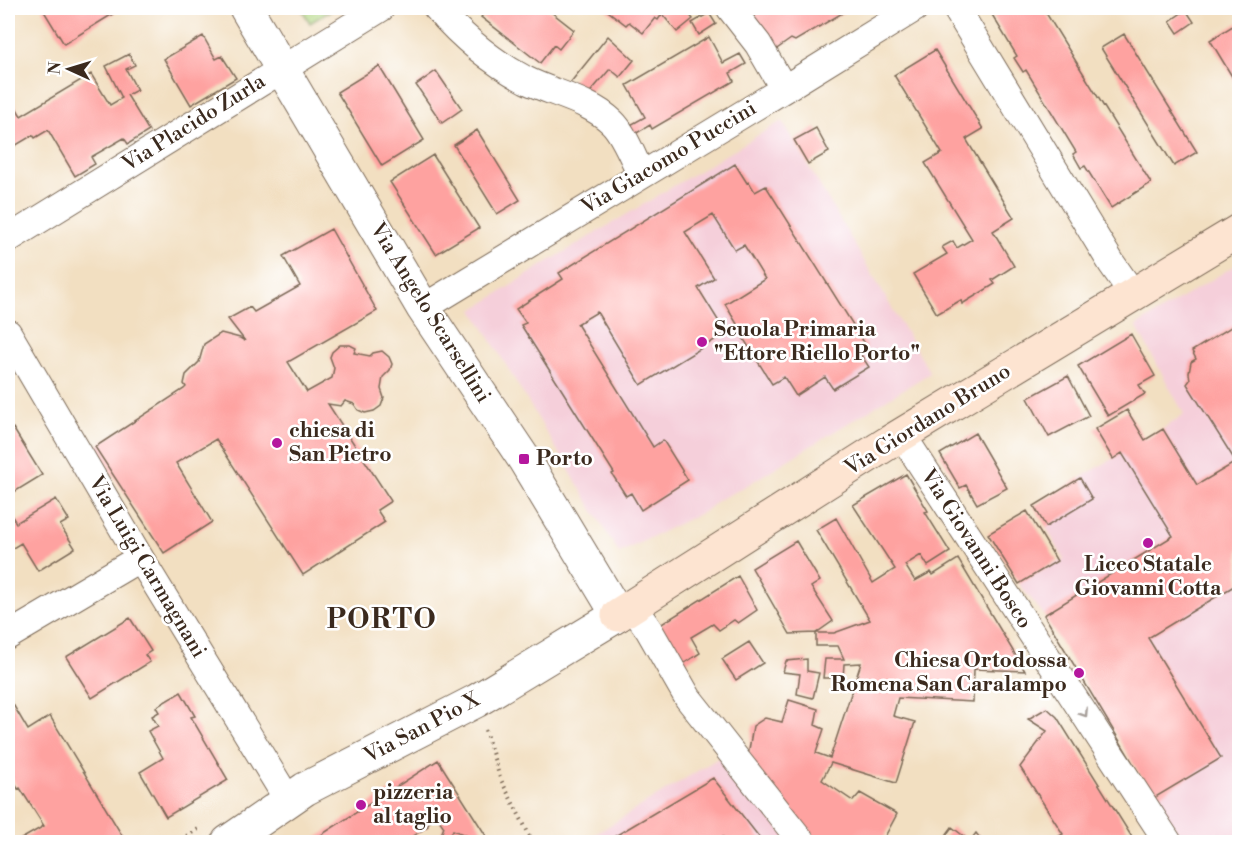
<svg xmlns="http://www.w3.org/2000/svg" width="1247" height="850" viewBox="0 0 1247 850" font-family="'Libre Bodoni',serif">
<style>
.built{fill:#f5cfda}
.green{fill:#b0d57f;stroke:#76804e;stroke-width:1.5}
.building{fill:#fea2a0}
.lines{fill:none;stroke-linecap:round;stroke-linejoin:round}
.minor-casing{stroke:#7b6957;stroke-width:29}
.tertiary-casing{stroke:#7b6957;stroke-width:35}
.secondary-casing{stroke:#7b6957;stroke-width:35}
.path{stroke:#7b6957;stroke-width:4;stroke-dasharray:1.5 4.5;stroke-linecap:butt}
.minor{stroke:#fff;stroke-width:27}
.tertiary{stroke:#fff;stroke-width:33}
.secondary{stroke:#fde4d1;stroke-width:33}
.oneway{stroke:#a79f9a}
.poi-dot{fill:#b5179e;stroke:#fff;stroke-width:2}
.labels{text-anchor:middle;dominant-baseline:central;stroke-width:5;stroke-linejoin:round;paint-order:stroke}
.street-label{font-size:21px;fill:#3b2a1e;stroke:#fff}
.poi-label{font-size:21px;font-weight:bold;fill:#3b2a1e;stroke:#fff;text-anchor:start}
.district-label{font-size:27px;font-weight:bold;letter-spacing:1.5px;fill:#3b2a1e;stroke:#fff}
</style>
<rect width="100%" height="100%" fill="#fff"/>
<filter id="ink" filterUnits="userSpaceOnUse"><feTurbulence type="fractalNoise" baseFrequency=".0167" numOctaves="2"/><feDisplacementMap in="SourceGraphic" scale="12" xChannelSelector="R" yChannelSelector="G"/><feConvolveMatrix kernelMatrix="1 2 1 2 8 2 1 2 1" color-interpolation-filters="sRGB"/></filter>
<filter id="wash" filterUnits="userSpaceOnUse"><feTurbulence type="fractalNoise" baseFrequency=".008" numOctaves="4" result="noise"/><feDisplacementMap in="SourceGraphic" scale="24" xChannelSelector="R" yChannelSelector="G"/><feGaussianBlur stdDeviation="1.35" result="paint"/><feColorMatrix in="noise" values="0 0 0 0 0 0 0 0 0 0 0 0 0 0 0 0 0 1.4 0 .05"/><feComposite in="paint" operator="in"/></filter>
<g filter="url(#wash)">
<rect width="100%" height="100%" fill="#f2dfc1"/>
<path class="built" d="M782,121L930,373L739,490L718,500L705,511L619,553L473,310L546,263Z
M1239,263V842H1185L1154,797L1044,615L1019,584L1064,559L1046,527L1092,499L1080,478L1163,429L1184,414L1136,326Z
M720,757L791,842H583Z"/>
<path class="green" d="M301,8H335L310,23Z"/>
<g id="blocks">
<path class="building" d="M42,8H113L116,12L64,44Z
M488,8H546L574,30L559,49L554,45L540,63L481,17Z
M604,8H668L662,14L671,8H684L693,19L677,32L662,14L658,20L655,18L643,33L629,22L626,25Z
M765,8H851L795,41L791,39L771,53L748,19Z
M1000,8H1043L1151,183L1111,208L1085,166L1081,168L1073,154L1076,152L1026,70L1023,72L1014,58L1017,56L991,13Z
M1186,10L1194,22L1178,33L1170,21Z
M709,13L716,24L699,35L692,23Z
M1239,22V88L1210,40Z
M1124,34L1197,152L1174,166L1101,48Z
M203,36L216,59L222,56L236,78L191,105L164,59Z
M608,36L634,60L620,77L610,69L586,97L566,88Z
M709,37L723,63L740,54L746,64L730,73L734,81L652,129L650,125L630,137L625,128L645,117L627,85Z
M935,50L983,129L966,139L1014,218L993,231L1014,266L992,280L995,284L962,304L961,300L937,314L913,274L947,254L942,247L953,241L957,248L972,239L925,163L942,153L894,75Z
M129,54L135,65L126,69L137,90L127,95L149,131L128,144L124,138L91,157L95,164L75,176L48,130L35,138L33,135L8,150V99L10,97L21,116L91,74L110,105L122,98L106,66Z
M379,66L424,140L382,166L337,92Z
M436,71L462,109L442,123L416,85Z
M816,128L829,152L808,164L794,140Z
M477,130L520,200L497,214L454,145Z
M433,155L479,228L436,254L390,182Z
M735,164L747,183L749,182L755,192L766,186L867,347L859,352L869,367L833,389L825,377L796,396L784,377L772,384L735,325L737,324L725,304L765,279L744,245L735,250L713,215L685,232L714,278L698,288L726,333L641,385L597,312L577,324L653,447L663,440L688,480L641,510L631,493L626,496L612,474L614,473L521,325L526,323L516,309L563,279L559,273Z
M331,229L377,311L288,362L307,392L332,378L334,368L330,357L332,352L340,345H350L356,348L354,353L370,356L373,353L382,351L389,357L392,364L390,370L383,377L381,389L384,398L381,406L374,411L365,413L358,410L354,404L345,401L341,406L328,404L391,501L377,510L385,522L303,575L216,439L176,463L212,522L164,553L95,447L184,389L186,387L184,384L186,375L199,362L204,344L221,333L240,338L245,341L228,319L250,307L254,312L300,286L283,256Z
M1239,322V583L1148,638L1221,758L1154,798L1044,615L1173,536L1122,453L1113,459L1095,429L1127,410L1145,440L1163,429L1197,485L1236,462L1187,384L1190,380L1189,373L1191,362L1196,359L1192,351Z
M1131,334L1155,376L1139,385L1145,394L1108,416L1078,366Z
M1068,376L1089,416L1049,437L1028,398Z
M13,428L42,475L11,494L8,489V432Z
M975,433L1007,488L977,504L966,485L960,488L940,454Z
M906,474L928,511L925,512L950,552L928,566L921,555L905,565L915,581L931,572L933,575L958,559L1025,671L974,669L973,702L898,698L893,716L915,722L896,783L831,763L822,780L853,801L860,793L897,814L882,842H808L748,756L753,726L765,718L782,722L789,700L818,709L815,725L824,729L816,753L830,758L861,663L844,664L843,678H823L825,659H844L838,646H816V633H834L870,620L816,530L836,518L873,583L895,569L853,505Z
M1080,478L1092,499L1046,527L1034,506Z
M56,499L69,520L60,525L75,548L38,571L21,543L8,551V510L16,523Z
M1027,511L1057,561L1019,584L988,534Z
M796,541L820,581L811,587L833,621L816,633L790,634L752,568Z
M738,576L757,610L738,623L734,620L719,630L713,624L691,637L700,653L677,668L660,625Z
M130,618L151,651L145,655L150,662L92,698L66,657Z
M749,642L763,663L736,680L722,659Z
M807,659V671L819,673L813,698L797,694L800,674L783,672L786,661Z
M181,692L195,716L191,717L228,780L166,817L140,772L163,758L148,731L158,726L152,716L159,712L156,707Z
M8,696L28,730L50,716L126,842H16L44,826L20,788L18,789L8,772Z
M1047,708L1057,717L1135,842H1049L1063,834L1020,767L1047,731L1028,719Z
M438,760L490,842H482L453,830L447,842H438L444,827L437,817L427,824L428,826L405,842H310Z
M713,778L763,842H727L723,837L715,842H605Z
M952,827L970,841L976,833L983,842H941Z"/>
</g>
</g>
<g filter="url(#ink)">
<use href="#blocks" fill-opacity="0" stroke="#7b6957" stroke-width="1.5"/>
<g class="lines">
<defs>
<path id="minor" d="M437,8C462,37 492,62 526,80C554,94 589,100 612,122C624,133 634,160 641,174
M730,8L758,44L784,89
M956,8L1112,264L1133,294
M8,239L381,8
M423,308L784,89L915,8
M8,333L140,558L288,800
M902,435L1168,842
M633,607L649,630L688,698L802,842
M8,636L140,558"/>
<path id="tertiary" d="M228,842L305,789L476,701L618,615L524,459L423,308L246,8"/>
<path id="secondary" d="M618,615L888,443L1240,230"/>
</defs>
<use href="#minor" class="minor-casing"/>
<use href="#tertiary" class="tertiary-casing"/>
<use href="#secondary" class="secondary-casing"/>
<path class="path" d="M485,730L500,778L533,842
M176,842L200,828"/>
<use href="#minor" class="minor"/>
<use href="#tertiary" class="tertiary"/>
<use href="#secondary" class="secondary"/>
</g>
<defs><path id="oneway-chevron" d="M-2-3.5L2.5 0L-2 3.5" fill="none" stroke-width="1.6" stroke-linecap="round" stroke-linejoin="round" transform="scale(1.5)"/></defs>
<use class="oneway" href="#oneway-chevron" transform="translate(1084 713) rotate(57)"/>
</g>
<g class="poi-dot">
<circle cx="702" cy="342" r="6"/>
<circle cx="277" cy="443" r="6"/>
<rect x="518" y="453" width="12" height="12" rx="3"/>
<circle cx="1148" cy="543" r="6"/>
<circle cx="1079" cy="673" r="6"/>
<circle cx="361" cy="805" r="6"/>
</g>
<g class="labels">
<g class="street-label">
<text transform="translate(194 123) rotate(-32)">Via Placido Zurla</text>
<text transform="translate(669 158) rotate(-31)">Via Giacomo Puccini</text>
<text transform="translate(430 313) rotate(58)">Via Angelo Scarsellini</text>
<text transform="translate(928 420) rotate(-32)">Via Giordano Bruno</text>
<text transform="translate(976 549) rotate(57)">Via Giovanni Bosco</text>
<text transform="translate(147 567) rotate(59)">Via Luigi Carmagnani</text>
<text transform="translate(422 728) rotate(-28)">Via San Pio X</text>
</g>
<g class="poi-label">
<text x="714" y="330">Scuola Primaria<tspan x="714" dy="24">"Ettore Riello Porto"</tspan></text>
<text x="289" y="431">chiesa di<tspan x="289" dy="24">San Pietro</tspan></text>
<text x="536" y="459">Porto</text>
<text x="1148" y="565" text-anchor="middle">Liceo Statale<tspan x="1148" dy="24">Giovanni Cotta</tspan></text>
<text x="1067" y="661" text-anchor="end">Chiesa Ortodossa<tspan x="1067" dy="24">Romena San Caralampo</tspan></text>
<text x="373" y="793">pizzeria<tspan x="373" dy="24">al taglio</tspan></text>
</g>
<g class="district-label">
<text x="382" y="620">PORTO</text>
</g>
</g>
<rect width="1247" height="850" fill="none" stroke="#fff" stroke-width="30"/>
<g transform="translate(69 69) rotate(274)" stroke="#ffffff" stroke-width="4.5" paint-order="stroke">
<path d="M0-4.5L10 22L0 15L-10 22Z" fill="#3b2a1e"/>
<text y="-9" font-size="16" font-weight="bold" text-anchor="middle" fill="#3b2a1e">N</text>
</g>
</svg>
